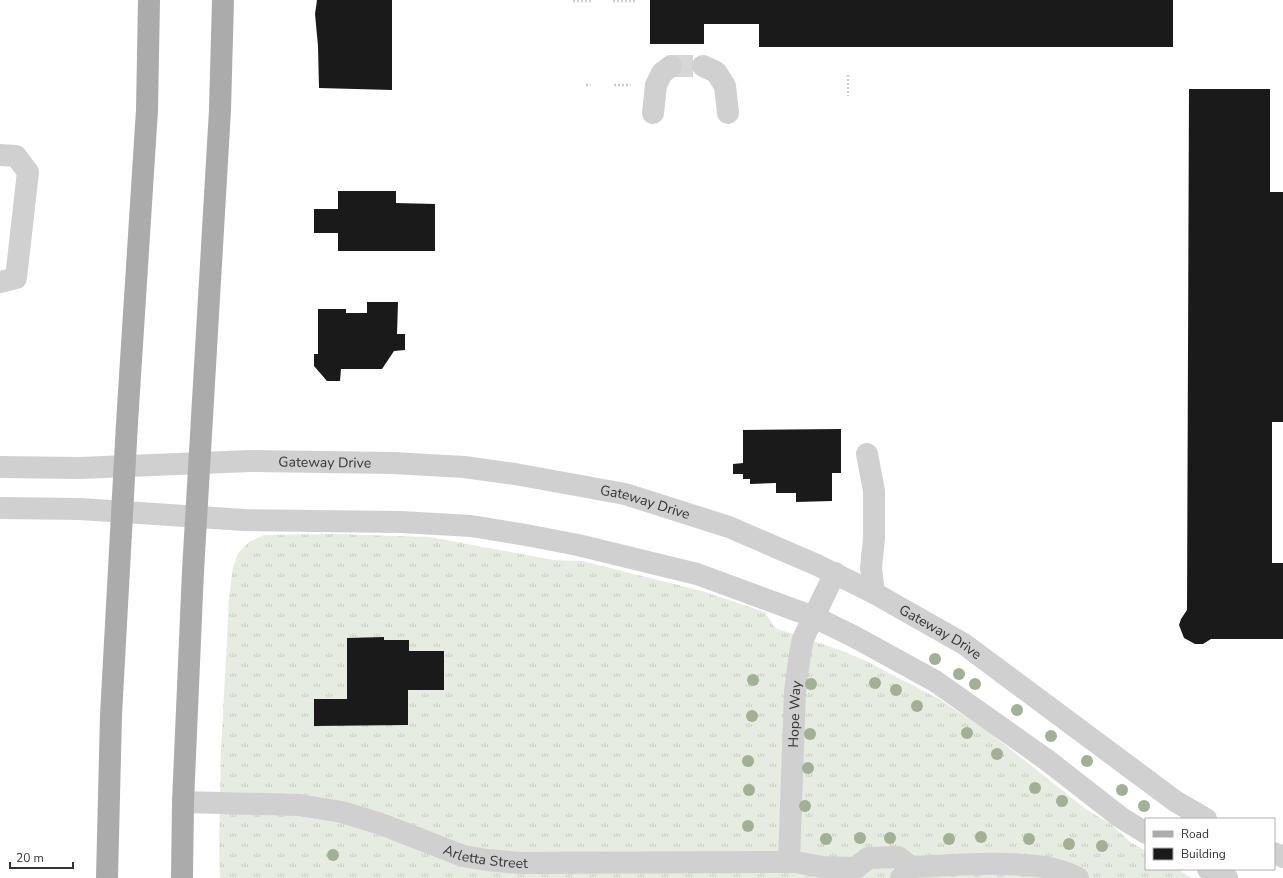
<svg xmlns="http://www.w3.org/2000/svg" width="1283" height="878" viewBox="0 0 1283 878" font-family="'Nunito Sans',sans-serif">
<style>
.grass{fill:url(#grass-tufts)}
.building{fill:#1a1a1a}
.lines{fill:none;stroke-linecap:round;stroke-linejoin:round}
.minor-tunnel{stroke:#d6d6d6;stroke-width:22;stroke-dasharray:22 11;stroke-linecap:butt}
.path{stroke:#cdcdcd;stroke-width:2.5;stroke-dasharray:2 2;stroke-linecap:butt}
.minor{stroke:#d0d0d0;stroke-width:22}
.major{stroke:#ababab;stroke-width:22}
.tree{fill:#a2b095}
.labels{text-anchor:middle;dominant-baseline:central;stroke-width:4;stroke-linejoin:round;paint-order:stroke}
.street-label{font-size:14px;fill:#333;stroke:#fff}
</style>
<defs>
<pattern id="grass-tufts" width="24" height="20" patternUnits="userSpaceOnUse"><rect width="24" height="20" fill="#e6ecdf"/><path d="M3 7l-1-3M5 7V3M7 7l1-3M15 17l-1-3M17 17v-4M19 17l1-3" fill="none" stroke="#c6cbc0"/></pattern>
</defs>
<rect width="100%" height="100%" fill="#fff"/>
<path class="grass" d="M334,534L430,537L553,560L582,561L702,591L765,612L775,628L840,650L866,661L939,699L985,729L1087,810L1111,824L1129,841L1146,851V869H1177L1192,878H220L219,847L221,752L229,599L233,567L238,553L249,542L264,535Z"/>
<path class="building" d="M317,0H392V90L319,88L318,46L315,14Z
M650,0H1173V47H759V24H704V44H650Z
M1189,89H1270V192H1283V422H1272V563H1283V639H1211L1203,644H1195L1184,638L1179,625L1181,619L1187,610Z
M338,191H396V203L435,204V251H338V233H314V209H338Z
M367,302H398L397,334H405V350L394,351L382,369H341L340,381H327L314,366V354H318V309H346V313H367Z
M841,429V473H832V501L796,502V493H776V483L750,484V479H743V474H733V464L743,463V430Z
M384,637V640H409V651H444V690H408V725L314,726V699H347V638Z"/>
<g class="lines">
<path class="minor-tunnel" d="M671,66H703"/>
<path class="path" d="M573,1H591
M613,1H635
M848,75V96
M586,85H591
M614,85H631"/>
<g class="minor">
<path d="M703,66L716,72L725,86L728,113"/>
<path d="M653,113L656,85L662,73L671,66"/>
<path d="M0,155L16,156L28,172L16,278L0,282"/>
<path d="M867,454L874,491V538L871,568L874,593"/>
<path id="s1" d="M0,467L80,468L250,461L393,463L464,467L515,474L625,494L729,527L817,565L874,593L964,644L1175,801L1206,819"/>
<path d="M0,508L80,509L244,520L401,522L471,526L526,535L578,545L697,574L814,617L853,636L935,681L1047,760L1120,817L1146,833"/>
<path id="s2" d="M183,802L299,805L342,812L381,824L463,856L487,860L520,863L796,862L822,867L856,868L868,858L898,857L911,867L901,878"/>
<path d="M1274,853L1283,857"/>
<path id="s3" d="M789,862L795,691L800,654L803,639L835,573"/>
<path d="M911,867C943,866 974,863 1006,864C1031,865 1055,866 1078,878"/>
<path d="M1208,869L1227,878"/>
</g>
<path class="major" d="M107,878L111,715L127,423L147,110L149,0
M182,878L183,802L193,571L220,110L223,0"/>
</g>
<g class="tree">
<circle cx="935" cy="659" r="6"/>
<circle cx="959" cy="674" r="6"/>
<circle cx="753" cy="680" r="6"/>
<circle cx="875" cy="683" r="6"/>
<circle cx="811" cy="684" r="6"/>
<circle cx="975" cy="684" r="6"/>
<circle cx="896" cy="690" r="6"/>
<circle cx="917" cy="706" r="6"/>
<circle cx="1017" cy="710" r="6"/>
<circle cx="752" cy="716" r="6"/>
<circle cx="967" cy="733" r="6"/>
<circle cx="810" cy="734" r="6"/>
<circle cx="1051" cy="736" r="6"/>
<circle cx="997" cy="754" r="6"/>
<circle cx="748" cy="761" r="6"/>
<circle cx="1087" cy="761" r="6"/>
<circle cx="808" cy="768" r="6"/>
<circle cx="1035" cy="788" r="6"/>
<circle cx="749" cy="790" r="6"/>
<circle cx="1122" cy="790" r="6"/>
<circle cx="1062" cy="801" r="6"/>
<circle cx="805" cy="806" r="6"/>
<circle cx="1144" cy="806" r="6"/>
<circle cx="748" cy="826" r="6"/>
<circle cx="981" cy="837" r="6"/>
<circle cx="860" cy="838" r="6"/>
<circle cx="890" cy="838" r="6"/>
<circle cx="826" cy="839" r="6"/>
<circle cx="949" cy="839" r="6"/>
<circle cx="1029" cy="839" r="6"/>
<circle cx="1069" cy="844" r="6"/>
<circle cx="1102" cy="846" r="6"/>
<circle cx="333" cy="855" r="6"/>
</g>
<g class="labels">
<g class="street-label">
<text stroke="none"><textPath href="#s1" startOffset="325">Gateway Drive</textPath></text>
<text stroke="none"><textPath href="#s1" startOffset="649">Gateway Drive</textPath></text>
<text stroke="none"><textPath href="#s1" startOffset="973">Gateway Drive</textPath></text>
<text stroke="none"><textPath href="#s3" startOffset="148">Hope Way</textPath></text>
<text stroke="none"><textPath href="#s2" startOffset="311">Arletta Street</textPath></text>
</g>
</g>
<rect x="1145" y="818" width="130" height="52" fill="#ffffff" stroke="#adadad"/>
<rect x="1153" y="831" width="20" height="6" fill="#ababab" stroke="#adadad"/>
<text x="1181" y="838" font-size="12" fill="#333333">Road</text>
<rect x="1153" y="848" width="20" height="12" fill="#1a1a1a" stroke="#adadad"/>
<text x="1181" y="858" font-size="12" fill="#333333">Building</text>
<path d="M10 862v6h63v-6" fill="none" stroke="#333333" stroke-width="2"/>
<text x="16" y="862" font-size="12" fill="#333333" stroke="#ffffff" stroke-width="3" paint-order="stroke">20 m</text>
</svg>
